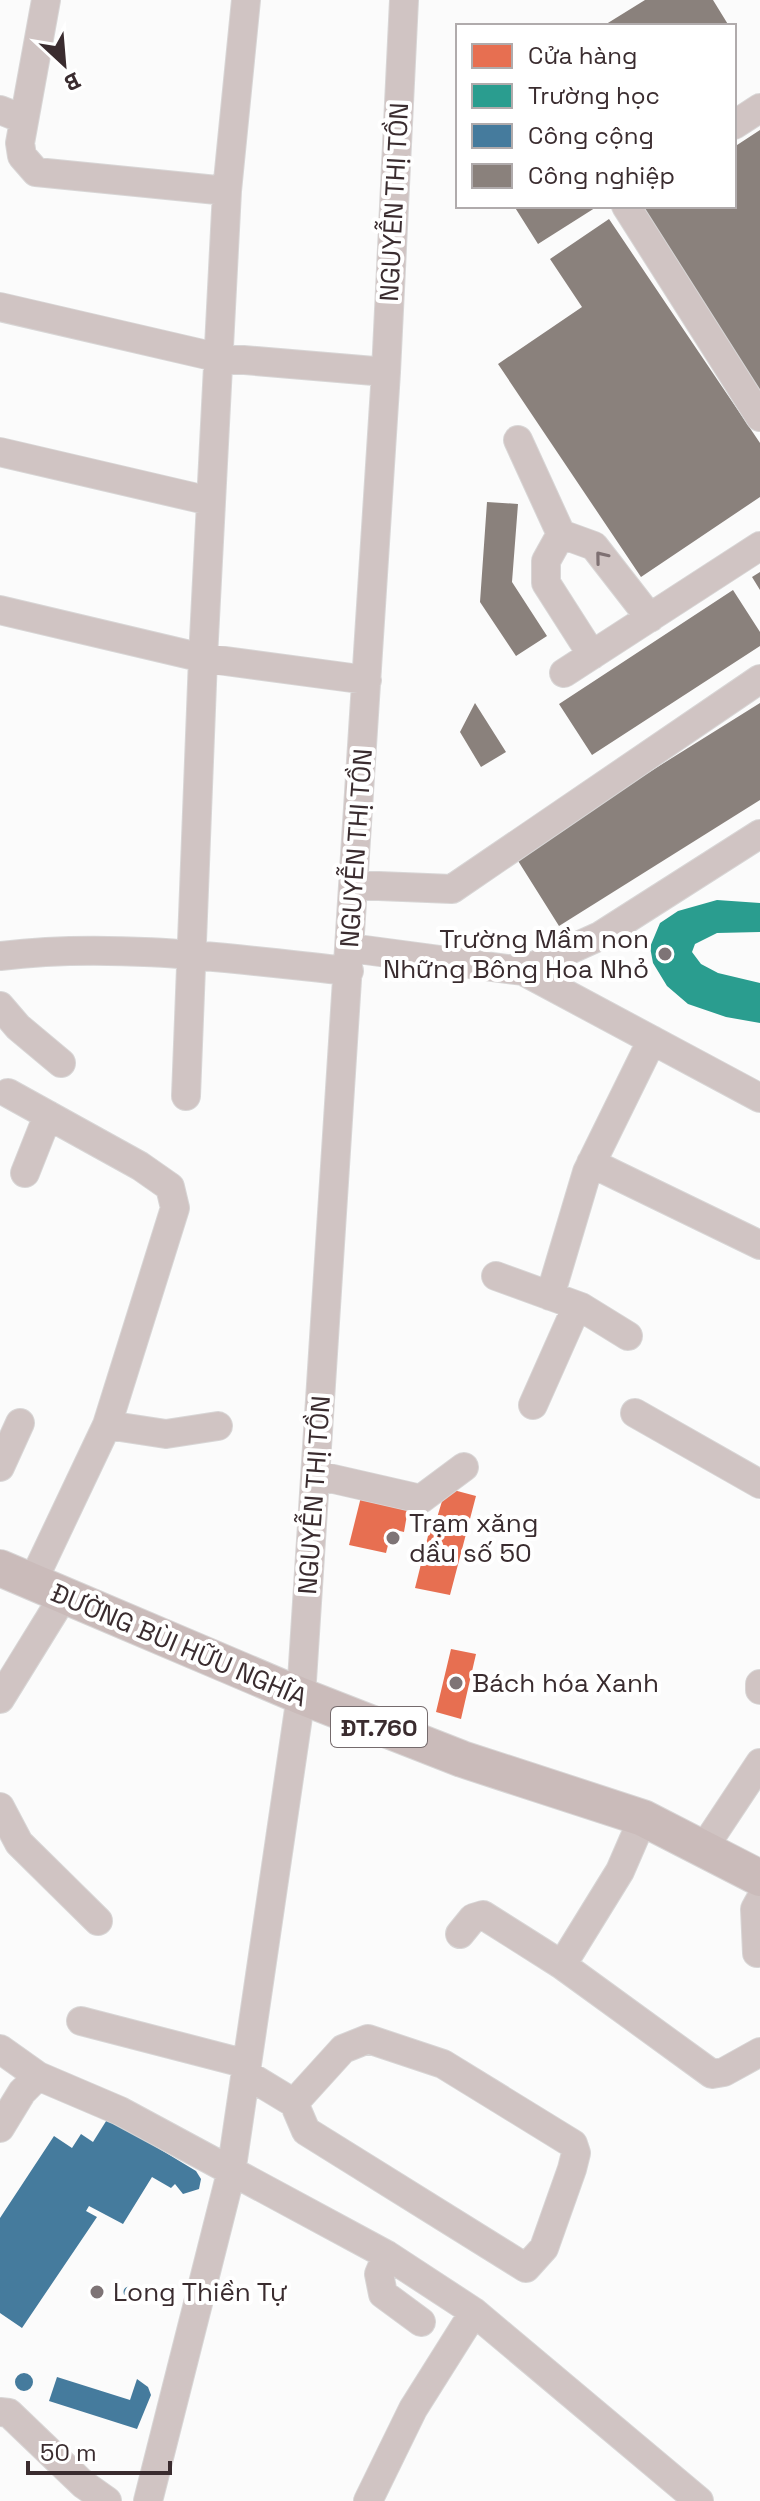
<svg xmlns="http://www.w3.org/2000/svg" width="760" height="2501" viewBox="0 0 760 2501" font-family="'Space Grotesk',sans-serif">
<style>
.shops{fill:#e76f51}
.schools{fill:#2a9d8f}
.public{fill:#457b9d}
.industry{fill:#8a817c}
.lines{fill:none;stroke-linecap:round;stroke-linejoin:round}
.minor-casing{stroke:#d8d6d6;stroke-width:30}
.major-casing{stroke:#d8d6d6;stroke-width:38}
.minor{stroke:#d0c4c3;stroke-width:28}
.major{stroke:#cabbba;stroke-width:36}
.oneway{stroke:#7e7072}
.poi-dot{fill:#7e7476;stroke:#fff;stroke-width:3}
.labels{text-anchor:middle;dominant-baseline:central;stroke-width:8;stroke-linejoin:round;paint-order:stroke}
.shield{fill:#fff;stroke:#756b6d;stroke-width:2}
.shield-label{font-size:24px;font-weight:bold;fill:#3a2c2f}
.street-label{font-size:26px;fill:#3a2c2f;stroke:#fff}
.poi-label{font-size:26px;fill:#3a2c2f;stroke:#fff;text-anchor:start}
</style>
<rect width="100%" height="100%" fill="#fbfbfb"/>
<path class="shops" d="M446,1488L476,1496L450,1595L415,1588L432,1520L436,1521Z
M362,1493L409,1503L404,1532L392,1529L386,1553L349,1545Z
M451,1649L476,1654L461,1719L436,1712Z"/>
<path class="schools" d="M717,900L760,903V932L717,933L695,944L692,952L701,964L718,973L760,983V1023L726,1017L688,1004L667,986L653,963L650,947L660,923L678,911Z"/>
<path class="public" d="M108,2118L196,2171L201,2179L199,2189L183,2194L175,2184L171,2188L152,2177L123,2224L89,2206L86,2211L97,2217L22,2328L0,2313V2218L54,2136L72,2148L81,2134L93,2142Z
M123.5 2292a5.5 5.5 0 1 1 11 0a5.5 5.5 0 1 1-11 0Z
M15 2382a9 9 0 1 1 18 0a9 9 0 1 1-18 0Z
M57,2377L130,2400L137,2379L148,2387L151,2395L137,2429L49,2401Z"/>
<path class="industry" d="M645,0H713L729,26H603Z
M760,130V391L642,206H734V147Z
M514,206H598L538,244Z
M609,219L760,443V497L641,577L498,364L582,307L550,259Z
M487,502L518,504L512,582L547,636L516,656L480,602Z
M760,572V590L752,577Z
M733,590L760,632V646L592,755L559,704Z
M475,703L506,752L481,767L460,732Z
M760,703V800L559,926L515,856Z"/>
<g class="lines">
<defs>
<path id="minor" d="M46,0L20,143L22,156L36,172L227,191
M0,110L23,119
M734,125L760,108
M626,206L760,417
M0,307L220,358L386,372
M518,440L561,534
M0,452L210,501
M0,610L203,658L367,680
M592,655L546,583V561L561,534L594,546L650,618
M564,673L760,546
M354,885L452,889L760,679
M350,948L523,971L760,1098
M0,956C116,942 234,959 349,971
M523,971L600,936L760,834
M0,1006L18,1027L61,1063
M8,1093L140,1166L170,1187L175,1208L107,1425L32,1583
M186,1096L203,658L227,191L246,0
M591,1163L760,1245
M25,1173L48,1115
M496,1276L581,1307L628,1336
M550,1296L587,1172L652,1040
M533,1405L577,1306
M635,1413L760,1484
M107,1425L166,1434L218,1426
M0,1467L20,1423
M316,1475L421,1499L464,1467
M760,1684V1690
M0,1699L63,1597
M0,1807L19,1843L98,1921
M643,1818L620,1871L562,1965L712,2074L724,2072L760,2052
M703,1849L760,1763
M460,1934L473,1918L483,1915L562,1965
M757,1953L755,1909L760,1900
M81,2021L247,2064
M0,2049L38,2076
M246,2074L294,2103L343,2049L368,2039L443,2064L573,2144L576,2153L572,2169L544,2248L526,2268L306,2131L294,2103
M0,2128L22,2092L38,2076L120,2111L387,2255L474,2312L699,2501
M387,2255L379,2274L383,2294L421,2322
M0,2412L9,2413L83,2484L107,2501
M148,2501L231,2173L301,1696L386,372L404,0
M368,2501L413,2409L474,2312"/>
<path id="major" d="M0,1568L301,1696L462,1759L643,1818L760,1878"/>
</defs>
<use href="#minor" class="minor-casing"/>
<use href="#major" class="major-casing"/>
<use href="#minor" class="minor"/>
<use href="#major" class="major"/>
</g>
<defs><path id="oneway-chevron" d="M-2-3.5L2.5 0L-2 3.5" fill="none" stroke-width="1.6" stroke-linecap="round" stroke-linejoin="round" transform="scale(2)"/></defs>
<use class="oneway" href="#oneway-chevron" transform="translate(601 557) rotate(-129)"/>
<g class="poi-dot">
<circle cx="665" cy="954" r="8"/>
<circle cx="393" cy="1538" r="8"/>
<circle cx="456" cy="1683" r="8"/>
<circle cx="97" cy="2292" r="8"/>
</g>
<g class="labels">
<rect class="shield" x="331" y="1707" width="96" height="40" rx="6"/>
<g class="shield-label">
<text x="379" y="1727">ĐT.760</text>
</g>
<g class="street-label">
<text transform="translate(394 202) rotate(-87)">NGUYỄN THỊ TỒN</text>
<text transform="translate(356 848) rotate(-86)">NGUYỄN THỊ TỒN</text>
<text transform="translate(314 1495) rotate(-86)">NGUYỄN THỊ TỒN</text>
<text transform="translate(179 1645) rotate(23)">ĐƯỜNG BÙI HỮU NGHĨA</text>
</g>
<g class="poi-label">
<text x="649" y="939" text-anchor="end">Trường Mầm non<tspan x="649" dy="30">Những Bông Hoa Nhỏ</tspan></text>
<text x="409" y="1523">Trạm xăng<tspan x="409" dy="30">dầu số 50</tspan></text>
<text x="472" y="1683">Bách hóa Xanh</text>
<text x="113" y="2292">Long Thiền Tự</text>
</g>
</g>
<rect x="456" y="24" width="280" height="184" fill="#ffffff" stroke="#b0abac" stroke-width="2"/>
<rect x="472" y="44" width="40" height="24" fill="#e76f51" stroke="#b0abac" stroke-width="2"/>
<text x="528" y="64" font-size="24" fill="#3a2c2f">Cửa hàng</text>
<rect x="472" y="84" width="40" height="24" fill="#2a9d8f" stroke="#b0abac" stroke-width="2"/>
<text x="528" y="104" font-size="24" fill="#3a2c2f">Trường học</text>
<rect x="472" y="124" width="40" height="24" fill="#457b9d" stroke="#b0abac" stroke-width="2"/>
<text x="528" y="144" font-size="24" fill="#3a2c2f">Công cộng</text>
<rect x="472" y="164" width="40" height="24" fill="#8a817c" stroke="#b0abac" stroke-width="2"/>
<text x="528" y="184" font-size="24" fill="#3a2c2f">Công nghiệp</text>
<g transform="translate(64 64) rotate(154)" stroke="#ffffff" stroke-width="6" paint-order="stroke">
<path d="M0-6L14 30L0 20L-14 30Z" fill="#3a2c2f"/>
<text y="-12" font-size="22" font-weight="bold" text-anchor="middle" fill="#3a2c2f">B</text>
</g>
<path d="M28 2461v12h142v-12" fill="none" stroke="#3a2c2f" stroke-width="4"/>
<text x="40" y="2461" font-size="24" fill="#3a2c2f" stroke="#ffffff" stroke-width="6" paint-order="stroke">50 m</text>
</svg>
